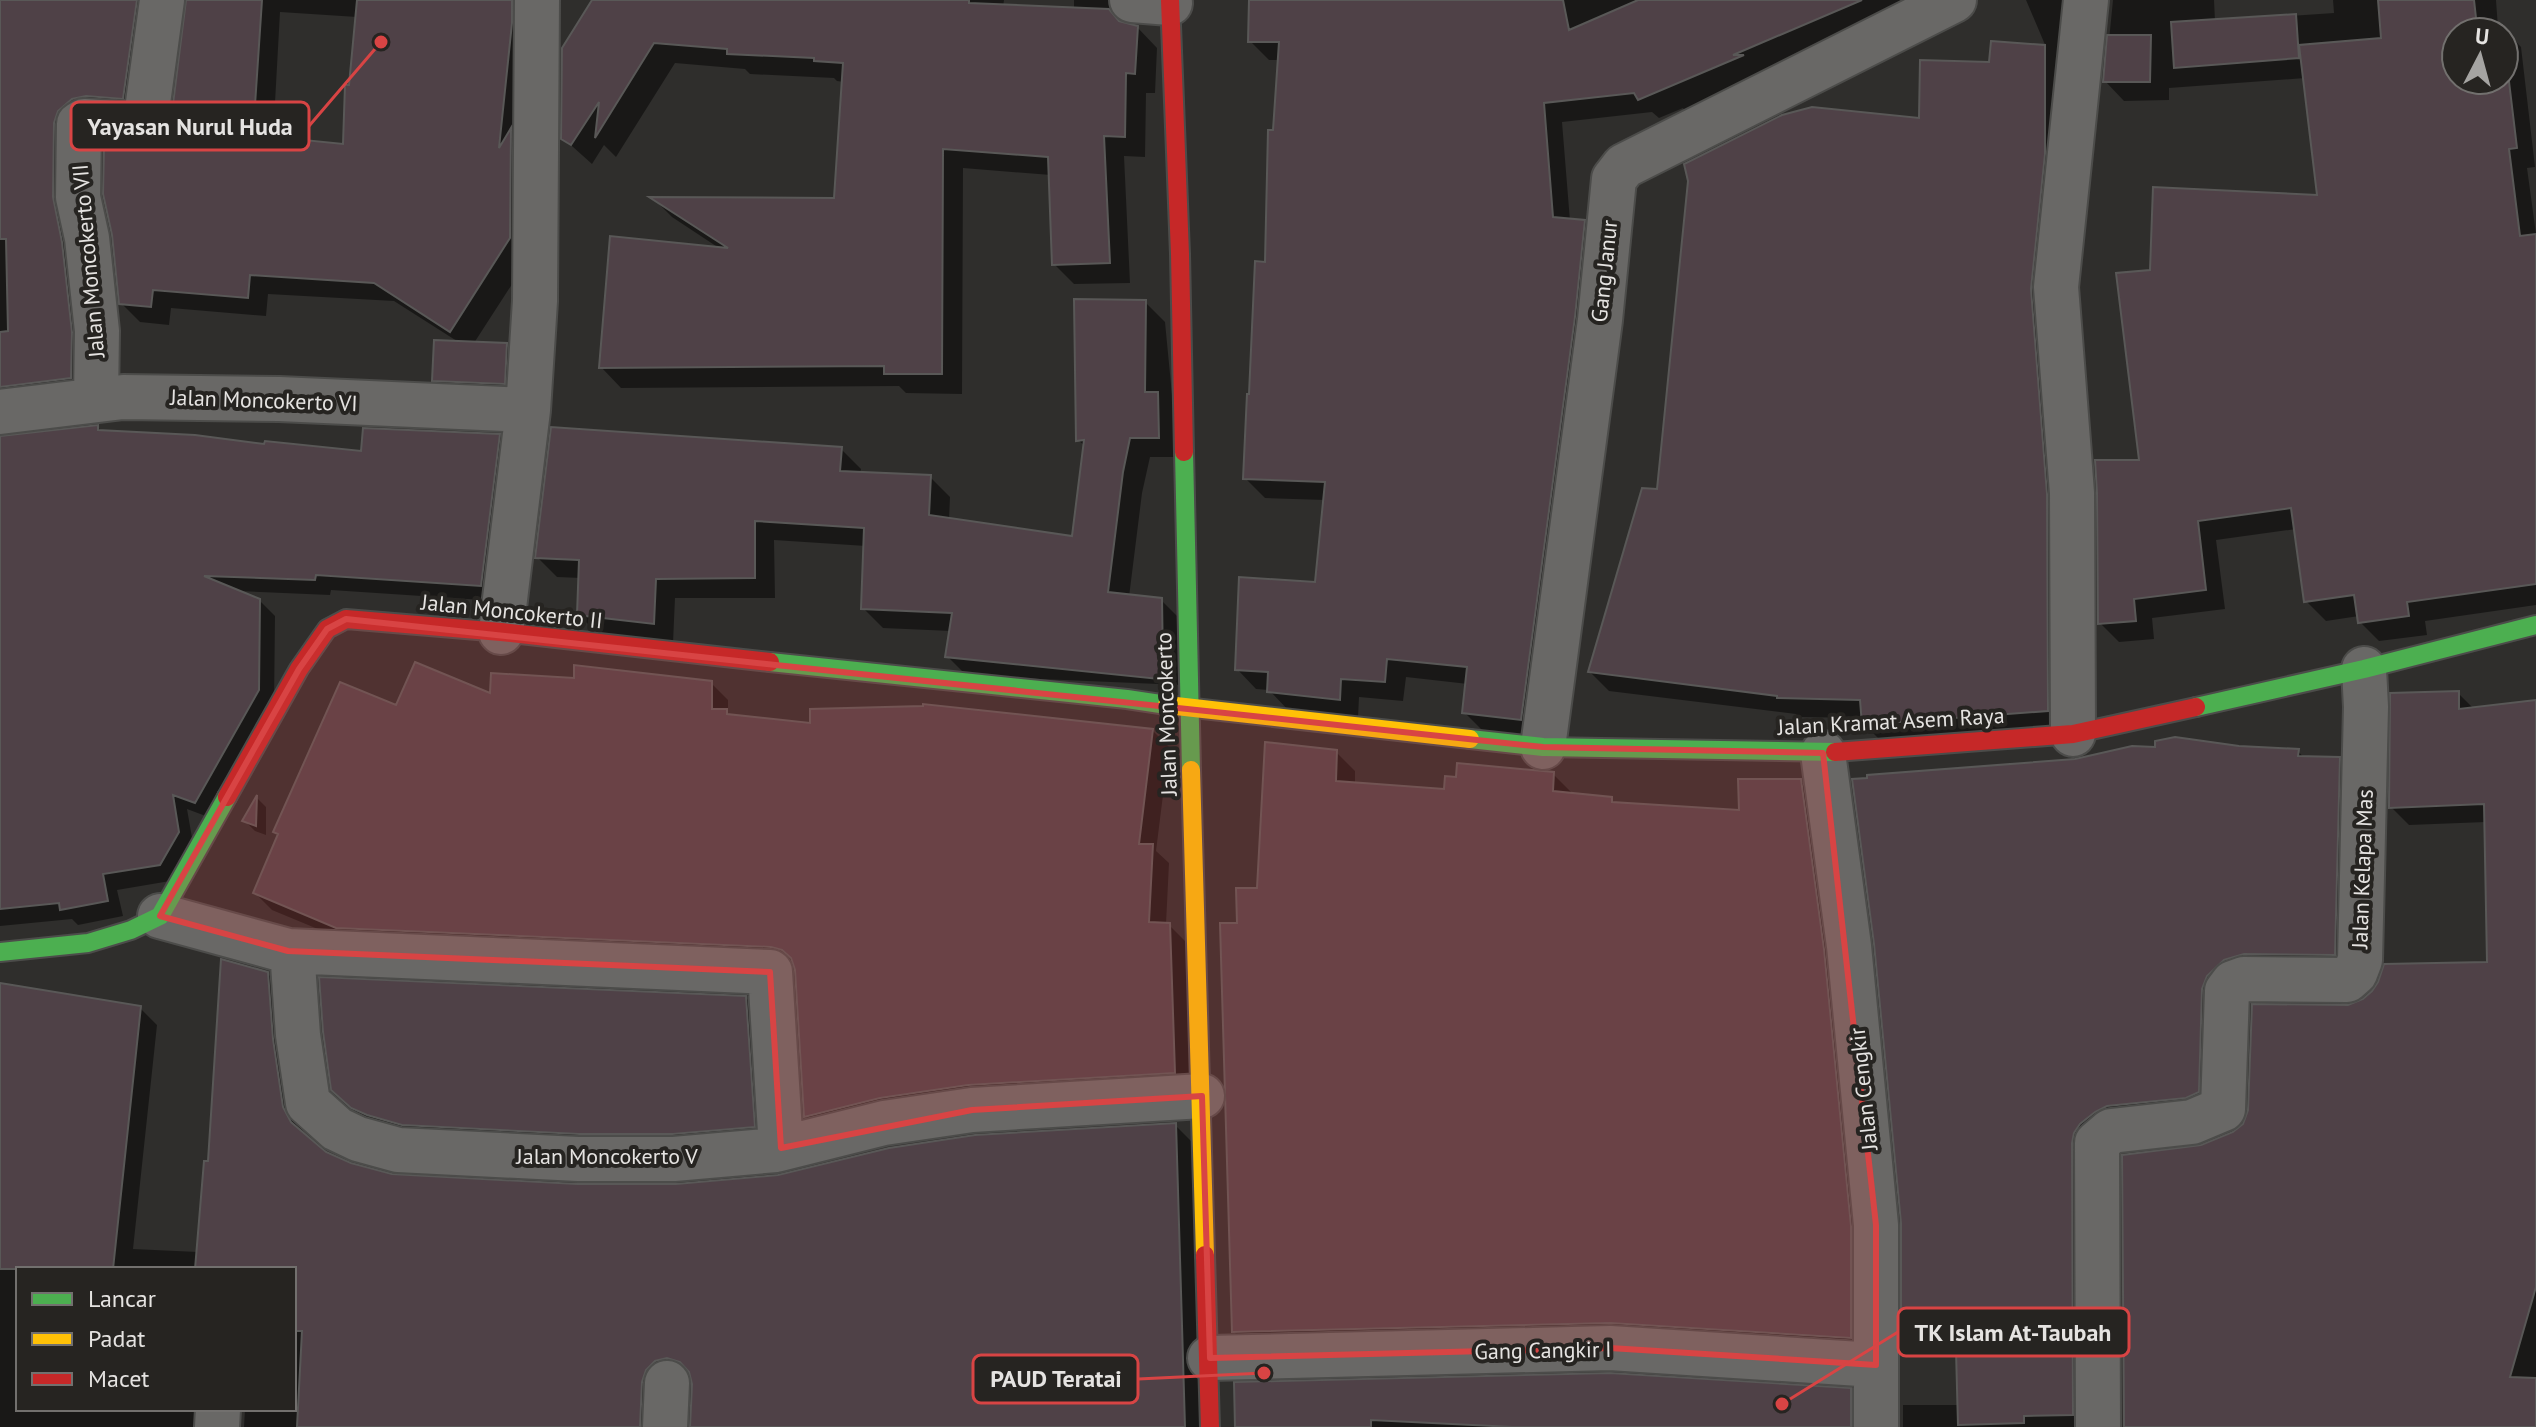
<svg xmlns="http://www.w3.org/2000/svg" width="2536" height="1427" viewBox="0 0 2536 1427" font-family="'PT Sans',sans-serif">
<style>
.shadow{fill:#0007;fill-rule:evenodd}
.building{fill:#4f4147;stroke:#595857;stroke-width:2}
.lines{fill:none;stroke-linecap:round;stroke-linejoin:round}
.street-casing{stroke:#4c4c4a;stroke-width:48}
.fast-casing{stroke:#4c4c4a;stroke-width:22}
.slow-casing{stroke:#4c4c4a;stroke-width:22}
.jam-casing{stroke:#4c4c4a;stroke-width:22}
.street{stroke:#696866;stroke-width:44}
.fast{stroke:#4caf50;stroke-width:18}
.slow{stroke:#ffc107;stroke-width:18}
.jam{stroke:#c62828;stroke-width:18}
.marked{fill:#d84444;fill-opacity:0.2;stroke:#d84444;stroke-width:6;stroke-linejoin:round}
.labels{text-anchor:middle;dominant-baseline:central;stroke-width:8;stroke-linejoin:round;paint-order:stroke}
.street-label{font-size:22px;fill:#e5e3e1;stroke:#262421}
.leader{fill:none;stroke:#d84444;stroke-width:3}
.callout-dot{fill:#d84444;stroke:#262421;stroke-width:3}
.callout{fill:#262421;stroke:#d84444;stroke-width:3}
.callout-label{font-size:24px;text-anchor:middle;font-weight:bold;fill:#e5e3e1}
</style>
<rect width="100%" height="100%" fill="#2f2e2c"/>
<path class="shadow" d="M0,0H154L139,113L102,111L86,393L0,409Z
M188,0H534L529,258L474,343L506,345L527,366L525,404L454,401L434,380L460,343L394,301L268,294L266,316L171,308L169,325L140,322L121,303L144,152L157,149L167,140L172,129ZM280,12L357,17L345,147L273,139Z
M594,0H1004L1003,7L1074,9V0H1139L1127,21L1128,25L1137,27L1157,48L1155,93H1146L1145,157L1124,156L1130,283L1074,284L1054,264L1051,175L963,168L962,394L906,393L899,386L621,388L601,367L722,250L672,217L654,199L836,200L844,82L837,81L834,78L750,74L745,69L675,63L616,157L604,145L592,164L563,138Z
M1251,0H1931L1685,111L1683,108L1659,118L1652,112L1562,122L1570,221L1584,222L1603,241L1540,738L1484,732L1464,712L1468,684L1406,677L1403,701L1359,697L1358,718L1289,711L1269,690L1256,689L1237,669L1317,584L1325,500L1265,498L1245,478L1251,396L1267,264L1280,60H1269L1250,41Z
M2026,0H2091L2085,4L2067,730L1884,744L1864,724V718L1798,717L1796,714L1609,691L1590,672L1659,492L1921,120L1991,64L1993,43L2046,47Z
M2113,0H2214L2215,21L2334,13L2333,0H2496L2498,28L2502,27L2521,47L2535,167L2527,168L2536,234V605L2425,621L2427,635L2379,641L2360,622L2359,616L2326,621L2306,601L2296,529L2216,540L2225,609L2152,618L2154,639L2119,642L2100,623L2142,462L2152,271L2319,197L2305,78L2169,88V100L2124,101L2105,81ZM2456,32H2504V80H2456Z
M1145,302L1165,322L1178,457H1150L1142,493L1129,597L1161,600L1181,620L1182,685L967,676L947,656L951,631L883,628L863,608L866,546L774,540L775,598H675L673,643L599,635L579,615L581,578L557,577L537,557L841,449L861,469L860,474L930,477L950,497L949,520L1073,539L1085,446L1078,440Z
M98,427L102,432L363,453L499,436L515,452L497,601L331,590L330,595L238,591L259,600L275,616L274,706L211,818L187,809L194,849L176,880L117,890L123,916L78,925L72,919L0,926V438Z
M576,680L711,683L728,700V714L732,717L812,725L1152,730L1169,747L1156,851L1169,863L1166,924L1169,925L1186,942L1191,1089L823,1133L806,1116L795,965L354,944L272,910L255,893L279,836L275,832L397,708L492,696Z
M2458,693L2474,709L2536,702V1427H2125L2202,1147L2234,1134L2245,1125L2348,1007L2489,964L2486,822L2409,825L2391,807Z
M2239,748L2298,751L2304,758L2339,759L2357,777L2352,972L2242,977L2216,1110L2113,1130L2090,1427H1903V1405H1960L1957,1329L1921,1327L1903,1309Z
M1336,752L1355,771V784L1446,791L1553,774L1572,793L1611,799L1617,805L1741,812L1800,781L1820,800L1869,1356L1253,1351L1234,1332L1239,925Z
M257,798L266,807V835L255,831L245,821Z
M267,973L285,991L290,1057L300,1126L305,1136L325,1153L350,1165L396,1177L577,1186H676L779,1177L1175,1125L1192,1142L1201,1427H692V1376L687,1374L674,1377L657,1427H244L245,1409H294V1269H18V1409H217L209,1427H0V985L140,1008L157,1025L133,1249L198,1252L210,1163Z
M746,998L763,1015L771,1144L597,1151L371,1125L351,1108Z
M1850,1390L1868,1408V1427H1237Z"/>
<path class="building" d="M0,0H137L123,99L86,96L72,99L58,111L54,123L53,197L62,242L72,332L71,378L0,387V332L8,331L6,239H0Z
M186,0H262L253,135L343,144L345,85H349L357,0H512V23L499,148L511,128L510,238L450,332L374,283L250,275L248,298L153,290L151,307L119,304L112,235L103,194L104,147L144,150L156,147L165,139L170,128Z
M592,0H969V3L1109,9L1119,21L1138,26L1135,74L1126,73L1125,137L1104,136L1110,263L1052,265L1048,157L943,149L942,374H884V366L599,368L610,236L728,248L649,197L834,198L843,63L814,61V58L727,54V49L654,43L595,138L599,102L571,145L561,139L562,48Z
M1249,0H1563L1569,30L1638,0H1862L1733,55H1744L1638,100L1634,93L1544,103L1553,217L1585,220L1575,317L1521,720L1462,713L1467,667L1387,659L1385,682L1341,679L1340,700L1267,692L1268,672L1235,670L1239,577L1315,582L1325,482L1243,479L1247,394H1249L1255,261L1265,262L1268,130H1273L1279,42H1248Z
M2378,0H2474L2477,27L2502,25L2503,32H2456V80H2504V40L2517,148L2509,149L2520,236L2536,234V584L2407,602L2409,616L2358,623L2354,595L2304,602L2291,508L2198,521L2206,590L2134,599L2136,621L2098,624L2097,493L2095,460H2139L2116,273L2150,270L2153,187L2317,195L2299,45L2381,38Z
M2296,14L2299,58L2174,68L2171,22Z
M2107,35H2151L2150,82H2103Z
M1991,41L2045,45V154L2031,289L2047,494L2048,711L1862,725L1860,700L1777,698V696L1588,672L1642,488L1657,489L1688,181L1684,164L1782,115L1812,107L1919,118L1920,60L1989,62Z
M1074,299L1146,300L1145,392H1158L1159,438H1130L1123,472L1108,592L1162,598L1163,666H1161L1159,679L945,657L952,613L861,609L864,528L755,521V578L656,579L654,624L577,615L579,560L535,558L551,427L842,447L840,471L931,475L929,515L1072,536L1084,440L1076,441Z
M434,340L507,343L505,384L432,381Z
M98,425V430L195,435L264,444L265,441L361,451L363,428L500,434L481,586L316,575L315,580L204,576L260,599L259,690L195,803L173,795L179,832L160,865L103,874L108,901L60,910L59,903L0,909V436Z
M415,662L490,693L491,673L574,678V665L712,681V709H727V714L810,723V709L923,706V704L1153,729L1139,844H1153L1149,922L1170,923L1175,1073L968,1085L880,1098L804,1117L795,970L791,958L782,950L771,947L336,928L253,893L278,834L273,832L340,682L396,705Z
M2459,691V709L2536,700V1287L2510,1377L2536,1378V1427H2124L2122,1155L2201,1145L2233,1132L2243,1124L2248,1110L2252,1004L2348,1005L2363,999L2372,991L2378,982L2384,964L2487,962L2484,804L2389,808L2390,693Z
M2175,737L2239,746L2299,749L2298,756L2340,757L2335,955L2244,954L2224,960L2207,976L2202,989L2199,1092L2186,1098L2107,1106L2095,1112L2080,1124L2074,1133L2072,1143L2073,1415L2024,1416V1423L1958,1425L1955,1313L1901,1310V1223L1874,944L1852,779L1867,778V775L2075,759L2132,746L2155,747V741Z
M1265,742L1337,750L1336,781L1444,789L1445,776L1456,777L1457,763L1554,772L1553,791L1612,797V802L1739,810L1738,779H1801L1824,949L1851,1226V1338L1610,1323L1232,1332L1220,923H1237L1236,888H1257Z
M257,795L256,826L242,821Z
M221,959L268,972L273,1039L283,1107L291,1122L326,1152L351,1163L392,1174L577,1184H676L778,1175L889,1148L975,1135L1176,1123L1185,1427H690L692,1384L689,1372L680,1362L667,1358L655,1361L646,1370L642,1382L640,1427H297L302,1331H294V1269H195L204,1161H208Z
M319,977L746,996L755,1127L673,1134H579L402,1125L367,1115L351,1108L331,1090L323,1032Z
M0,983L141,1006L113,1269H0Z
M1610,1373L1851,1388V1427H1513L1371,1420V1427H1235L1234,1382Z"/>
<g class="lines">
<defs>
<path id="street" d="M1132,0L1170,3
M96,400L97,331L87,238L78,197L79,124L84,121L145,125L162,0
M0,412L123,397L279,399L528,410
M501,632L528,410L535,301L537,0
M2073,734L2072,493L2056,287L2086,0
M1543,747L1600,320L1614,179L1624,166L1954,0
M1823,753L1849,946L1876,1225V1427
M160,916L288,951L293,964L298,1035L308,1103L337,1129L358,1139L398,1150L578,1159H674L776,1150L884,1123L972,1110L1202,1096
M288,951L770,972L781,1148
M1210,1358L1610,1348L1876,1365
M217,1427L218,1409
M665,1427L667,1383
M2098,1427L2097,1143L2111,1131L2192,1122L2223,1109L2227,991L2233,983L2244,979L2347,980L2355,973L2360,960L2366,707L2364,669"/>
<path id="fast" d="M1184,452L1191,770
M770,662L1127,699L1167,705
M2196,707L2364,669L2536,625
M1470,739L1543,747L1835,752
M0,952L88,943L131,930L160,916L227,797"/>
<path id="slow" d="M1167,705L1470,739
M1191,770L1205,1255"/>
<path id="jam" d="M1170,0L1180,254L1184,452
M1835,752L2073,734L2196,707
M227,797L299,669L327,629L346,619L501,632L770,662
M1205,1255L1210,1427"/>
</defs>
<use href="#street" class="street-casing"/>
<use href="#fast" class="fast-casing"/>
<use href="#slow" class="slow-casing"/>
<use href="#jam" class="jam-casing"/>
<use href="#street" class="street"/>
<use href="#fast" class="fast"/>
<use href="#slow" class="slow"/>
<use href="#jam" class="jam"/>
</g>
<path class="marked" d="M346,619L1543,747L1823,753L1876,1225V1365L1610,1348L1210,1358L1202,1096L972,1110L781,1148L770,972L288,951L160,916L299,669L327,629Z"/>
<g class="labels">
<g class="street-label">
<text transform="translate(88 261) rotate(-95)">Jalan Moncokerto VII</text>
<text transform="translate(1604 271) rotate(-84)">Gang Janur</text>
<text transform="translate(264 400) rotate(2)">Jalan Moncokerto VI</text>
<text transform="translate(512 611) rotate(6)">Jalan Moncokerto II</text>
<text transform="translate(1166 714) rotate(-92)">Jalan Moncokerto</text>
<text transform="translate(1891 721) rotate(-3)">Jalan Kramat Asem Raya</text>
<text transform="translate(2362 869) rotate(-88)">Jalan Kelapa Mas</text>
<text transform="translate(1863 1089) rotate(-96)">Jalan Cengkir</text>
<text x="607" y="1156">Jalan Moncokerto V</text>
<text transform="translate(1543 1350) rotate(-1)">Gang Cangkir I</text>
</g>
</g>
<path class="leader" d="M381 42L309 126M1782 1404L1898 1332M1264 1373L1138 1379"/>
<g class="callout-dot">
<circle cx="381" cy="42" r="8"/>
<circle cx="1782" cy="1404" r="8"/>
<circle cx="1264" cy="1373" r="8"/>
</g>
<g class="callout">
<rect x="71" y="102" width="238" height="48" rx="8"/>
<rect x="1898" y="1308" width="231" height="48" rx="8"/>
<rect x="973" y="1355" width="165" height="48" rx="8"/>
</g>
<g class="callout-label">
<text x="190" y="135">Yayasan Nurul Huda</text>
<text x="2013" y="1341">TK Islam At-Taubah</text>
<text x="1056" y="1387">PAUD Teratai</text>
</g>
<rect x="16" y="1267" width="280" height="144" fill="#262421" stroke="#72706e" stroke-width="2"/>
<rect x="32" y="1293" width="40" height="12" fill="#4caf50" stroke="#72706e" stroke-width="2"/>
<text x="88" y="1307" font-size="24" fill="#e5e3e1">Lancar</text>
<rect x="32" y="1333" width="40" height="12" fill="#ffc107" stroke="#72706e" stroke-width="2"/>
<text x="88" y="1347" font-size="24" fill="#e5e3e1">Padat</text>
<rect x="32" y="1373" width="40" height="12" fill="#c62828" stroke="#72706e" stroke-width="2"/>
<text x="88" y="1387" font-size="24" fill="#e5e3e1">Macet</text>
<g transform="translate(2480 56) rotate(6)"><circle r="38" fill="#262421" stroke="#72706e" stroke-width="2"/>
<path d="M0-6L14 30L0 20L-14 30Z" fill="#a5a4a2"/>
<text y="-12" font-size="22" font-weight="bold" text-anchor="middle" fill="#e5e3e1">U</text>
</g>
</svg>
